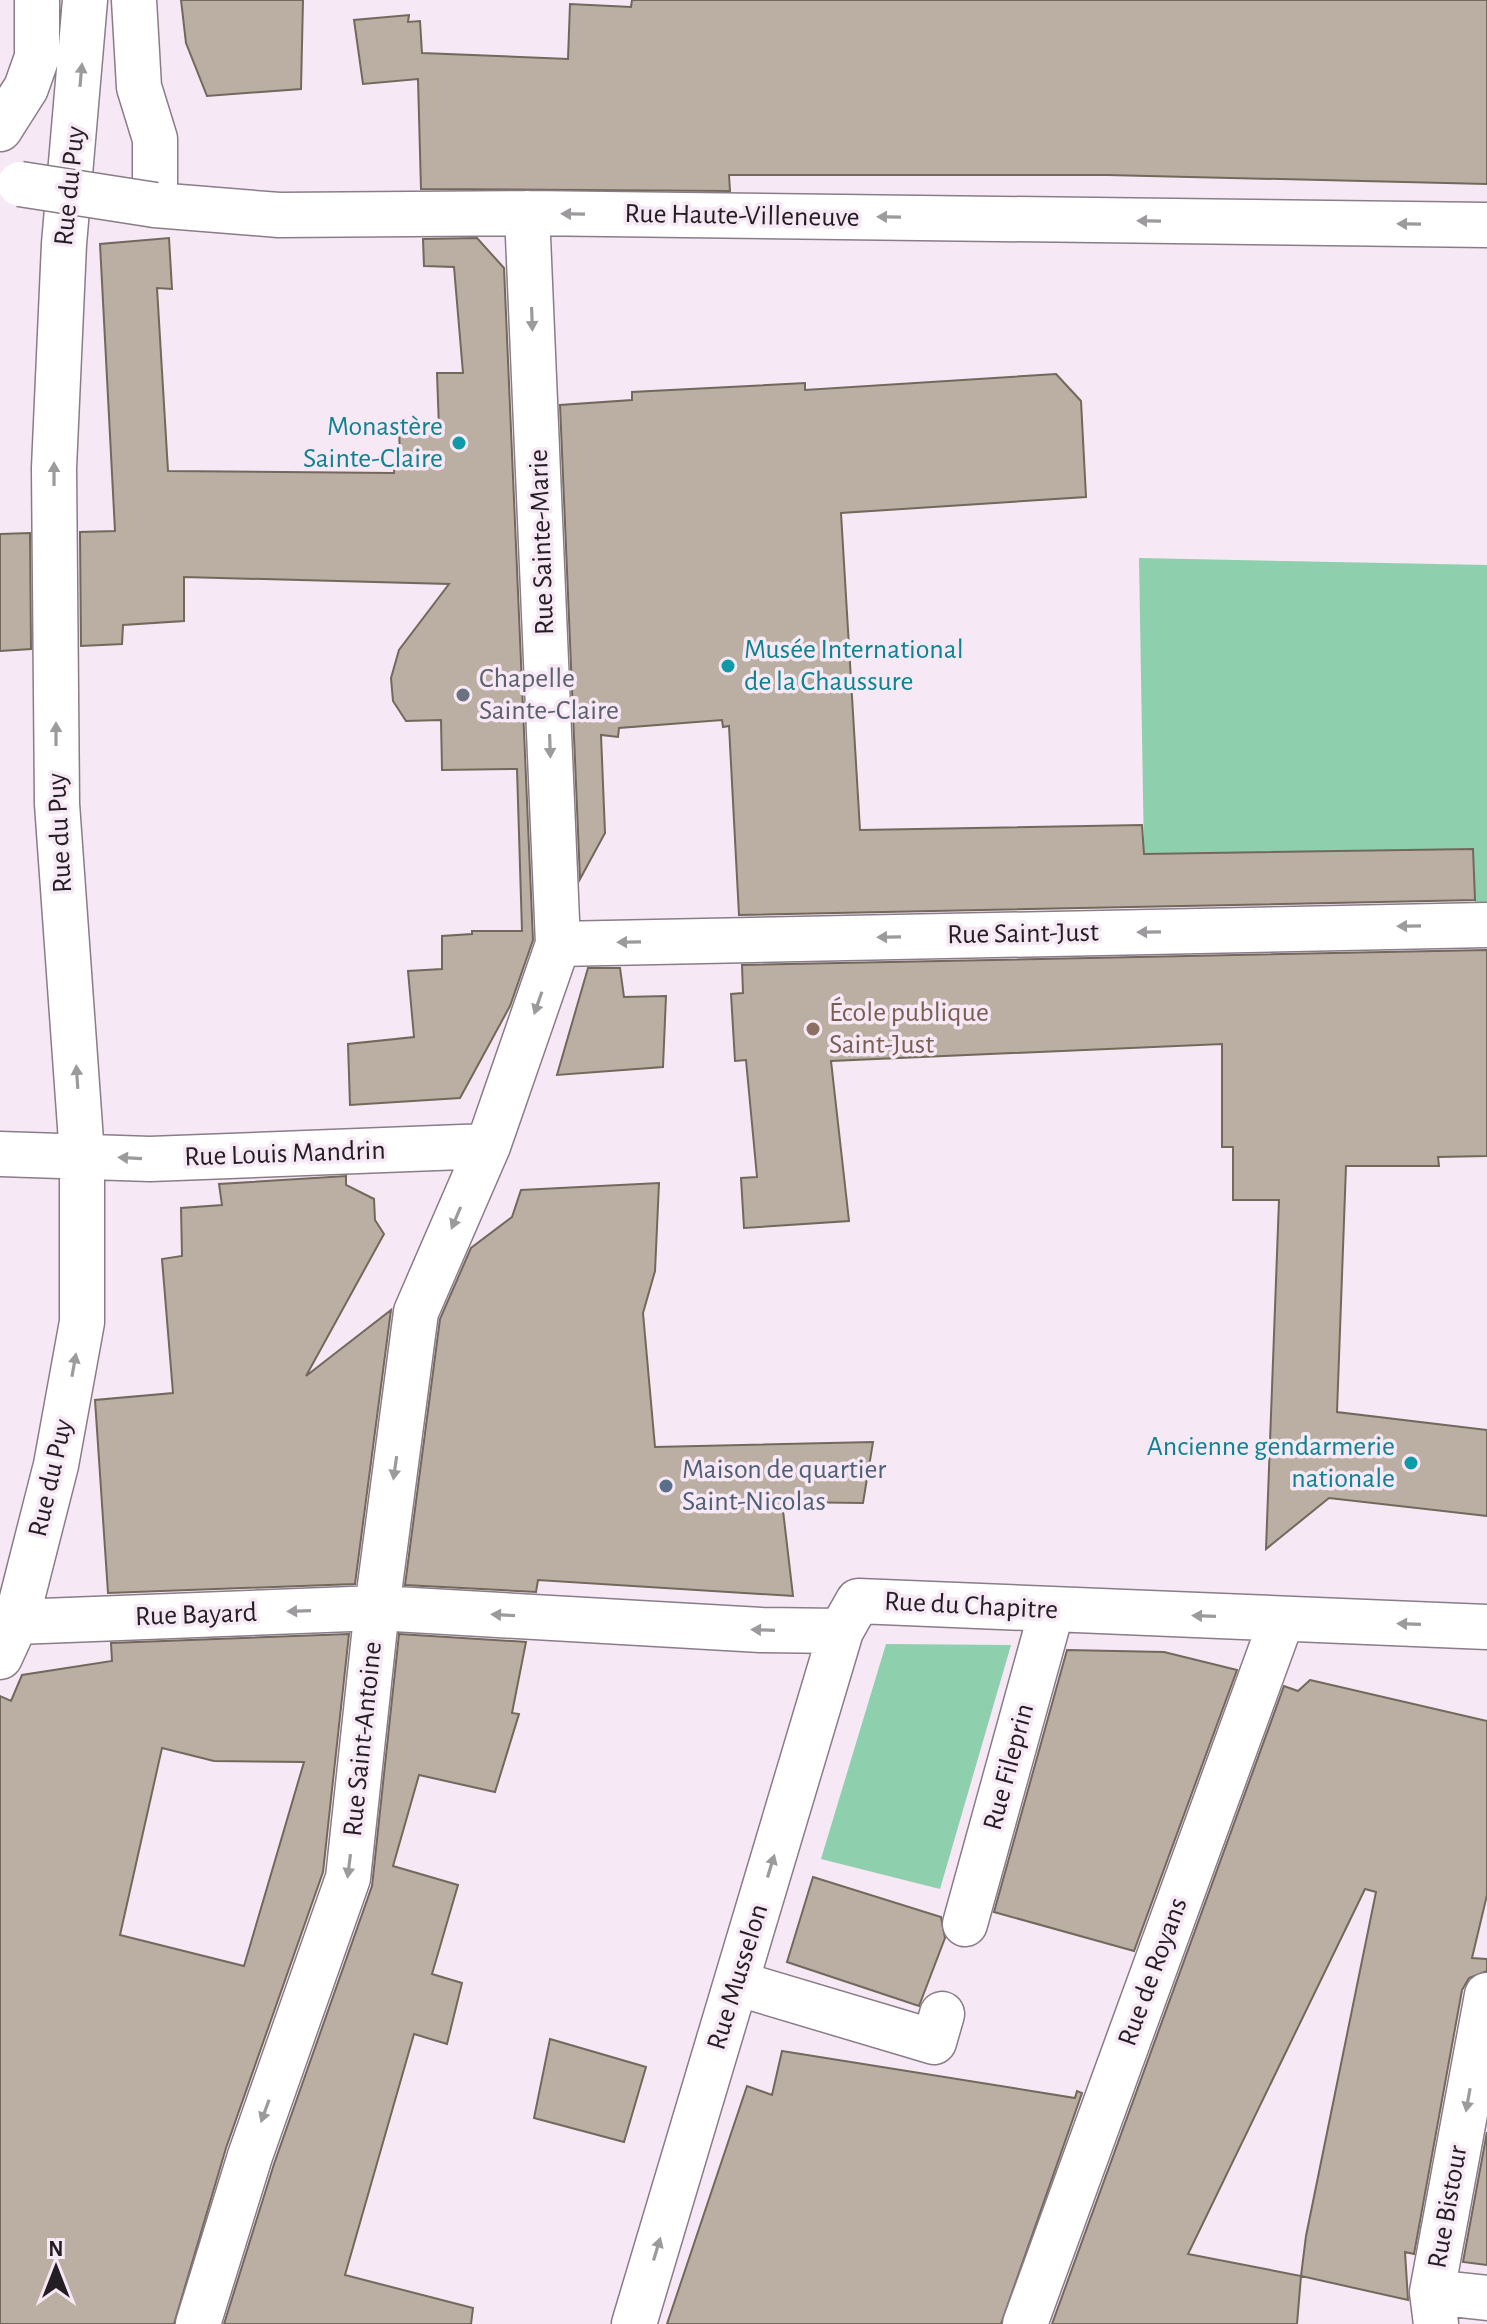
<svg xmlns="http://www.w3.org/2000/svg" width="1487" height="2324" viewBox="0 0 1487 2324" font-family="'Alegreya Sans',sans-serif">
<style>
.green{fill:#8ecfad}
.building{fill:#baafa2;stroke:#72685c;stroke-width:2;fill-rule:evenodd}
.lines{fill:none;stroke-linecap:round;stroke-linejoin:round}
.minor-casing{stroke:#897d88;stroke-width:47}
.minor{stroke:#fff;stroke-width:44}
.minor-bridge-casing{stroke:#897d88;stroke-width:47;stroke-linecap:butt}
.minor-bridge{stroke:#fff;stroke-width:44}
.oneway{fill:#9c9a9c}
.culture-dot{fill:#0f9aa8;stroke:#f6e8f4;stroke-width:3}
.worship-dot{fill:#6b7280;stroke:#f6e8f4;stroke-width:3}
.education-dot{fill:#8d6e63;stroke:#f6e8f4;stroke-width:3}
.service-dot{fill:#5c6f8a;stroke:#f6e8f4;stroke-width:3}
.labels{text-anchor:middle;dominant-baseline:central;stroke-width:7;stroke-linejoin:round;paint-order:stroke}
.street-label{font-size:28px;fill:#231e23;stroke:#f6e8f4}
.culture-label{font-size:28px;fill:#0d838f;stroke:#f6e8f4;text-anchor:end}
.worship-label{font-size:28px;fill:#5b616d;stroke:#f6e8f4;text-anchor:start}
.education-label{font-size:28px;fill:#785e54;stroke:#f6e8f4;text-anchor:start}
.service-label{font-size:28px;fill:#4e5e75;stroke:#f6e8f4;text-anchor:start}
</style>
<rect width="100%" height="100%" fill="#f6e8f4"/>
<path class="green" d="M1139,558L1487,565V904L1475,905L1472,849L1144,854Z
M886,1644L1011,1645L940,1889L821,1859Z"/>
<path class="building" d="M181,0H303L301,89L207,96L186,43Z
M632,0H1487V184L1107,175H729L730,191L421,189L418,79L363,84L354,20L409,15L408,22L420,21L422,53L568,59L570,4L631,7Z
M169,238L172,289L157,288L168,471L394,473L395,458H400L399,427L439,428L437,373H463L454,267L424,266L423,239L477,238L504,268L533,940L510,1006L460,1098L350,1105L348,1044L414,1037L408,971L442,969V936L472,934V931H522L517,769L442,770L441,720L406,721L393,701L391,678L399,650L449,584L184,577V621L123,625L122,644L81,646L80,532L115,531L100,244Z
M1056,374L1081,401L1086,497L841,513L860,830L1142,825L1144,854L1473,849L1475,900L739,915L729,726L723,727L722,720L619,728L618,737L601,735L605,833L580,879L560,405L632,400V392L805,383V390Z
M30,533L31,649L0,651V534Z
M1487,950V1156L1438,1157L1439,1166H1346L1337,1412L1487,1430V1516L1329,1498L1266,1549L1279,1200H1233V1147H1222V1044L831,1061L849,1221L744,1228L741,1178L757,1177L746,1060L735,1061L731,994L743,993L742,965Z
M588,968H620L624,997L666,996L663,1067L557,1075Z
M346,1176V1185L374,1199L375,1220L384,1234L306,1376L391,1310L355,1584L108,1593L95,1400L173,1393L162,1259L182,1256L181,1208L222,1205L219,1184Z
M659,1183L655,1271L643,1313L655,1447L873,1442L863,1503L782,1502L793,1596L538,1580L536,1592L405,1585L440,1319L471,1248L512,1217L521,1190Z
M349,1634L323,1872L226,2148L174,2324H0V1696L11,1701L22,1675L112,1661L111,1643ZM162,1748L214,1761L304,1762L244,1966L120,1935Z
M399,1634L526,1642L512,1713L519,1714L495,1792L419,1775L393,1866L458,1885L432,1974L462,1983L447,2044L414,2034L345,2275L473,2308L471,2324H224L274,2164L372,1886Z
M1067,1650L1164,1652L1237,1670L1134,1951L994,1912Z
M1310,1680L1487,1721V1895L1472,1958L1487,1959V1971L1469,1978L1462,1990L1414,2254L1405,2252L1408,2300L1301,2276L1306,2236L1376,1892L1365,1889L1188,2254L1301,2276L1297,2324H1052L1284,1686L1298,1691Z
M813,1877L941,1917L945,1938L919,2006L787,1962Z
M550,2039L646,2067L624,2142L534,2118Z
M782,2051L1075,2098L1077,2091L1082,2093L1001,2324H667L747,2086L772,2095Z
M1487,2132V2265L1463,2262Z"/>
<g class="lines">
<defs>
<path id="minor" d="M134,0L139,87L155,139V205L279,215L527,213L1487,225
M0,129L26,88L37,57V0
M558,944L1487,925
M0,1154L150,1159L488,1146
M16,1622L377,1608L761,1630L841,1631
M0,1657L16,1622L56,1465L82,1322V1155L57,804L54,468L64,244L85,0
M965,1924L1052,1609
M736,1983L934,2042L942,2014
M1432,2292L1487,2298
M198,2324L250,2156L348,1878L377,1608L416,1312L488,1146L558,944L527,213
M634,2324L841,1631L858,1601L1487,1627
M1025,2324L1282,1619
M1436,2324L1432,2292L1487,1995"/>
</defs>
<use href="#minor" class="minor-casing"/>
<use href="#minor" class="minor"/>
<defs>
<path id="minor-bridge" d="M20,184L155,205"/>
</defs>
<use href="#minor-bridge" class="minor-bridge-casing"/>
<use href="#minor-bridge" class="minor-bridge"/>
</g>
<defs><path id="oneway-solid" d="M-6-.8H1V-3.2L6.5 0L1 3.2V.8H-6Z" transform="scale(2)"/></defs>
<g class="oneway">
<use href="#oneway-solid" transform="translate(81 75) rotate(-85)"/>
<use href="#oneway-solid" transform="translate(573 214) rotate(-179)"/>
<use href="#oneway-solid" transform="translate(889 217) rotate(-179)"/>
<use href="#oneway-solid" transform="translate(1149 221) rotate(-179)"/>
<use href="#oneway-solid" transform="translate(1409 224) rotate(-179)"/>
<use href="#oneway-solid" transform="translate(532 319) rotate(88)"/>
<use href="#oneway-solid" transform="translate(54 474) rotate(-90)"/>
<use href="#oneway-solid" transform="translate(56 734) rotate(-90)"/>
<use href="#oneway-solid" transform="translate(550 746) rotate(88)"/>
<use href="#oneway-solid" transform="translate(1409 926) rotate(179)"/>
<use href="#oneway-solid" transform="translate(1149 932) rotate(179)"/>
<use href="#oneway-solid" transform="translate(889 937) rotate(179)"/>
<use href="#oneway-solid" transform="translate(629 942) rotate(179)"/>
<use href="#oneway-solid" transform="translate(538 1003) rotate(109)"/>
<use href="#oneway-solid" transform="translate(77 1077) rotate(-94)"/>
<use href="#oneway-solid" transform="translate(130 1158) rotate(-177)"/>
<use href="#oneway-solid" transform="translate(456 1218) rotate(113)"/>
<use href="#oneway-solid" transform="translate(74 1365) rotate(-80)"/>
<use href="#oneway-solid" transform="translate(395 1468) rotate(98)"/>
<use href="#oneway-solid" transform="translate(299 1611) rotate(178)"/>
<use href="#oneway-solid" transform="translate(503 1615) rotate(-177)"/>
<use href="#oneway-solid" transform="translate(1204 1616) rotate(-178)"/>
<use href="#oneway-solid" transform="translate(1409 1624) rotate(-178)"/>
<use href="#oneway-solid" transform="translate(763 1630) rotate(-178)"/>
<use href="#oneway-solid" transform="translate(349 1866) rotate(97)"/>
<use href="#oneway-solid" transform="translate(771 1866) rotate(-73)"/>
<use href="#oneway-solid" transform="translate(1468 2100) rotate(100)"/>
<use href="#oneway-solid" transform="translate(265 2111) rotate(110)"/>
<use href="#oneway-solid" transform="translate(657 2249) rotate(-73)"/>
</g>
<g class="culture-dot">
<circle cx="459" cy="443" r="8"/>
<circle cx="728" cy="666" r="8"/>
<circle cx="1411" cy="1463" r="8"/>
</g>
<circle class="worship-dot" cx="463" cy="695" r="8"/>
<circle class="education-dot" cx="813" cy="1029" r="8"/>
<circle class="service-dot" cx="666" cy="1486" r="8"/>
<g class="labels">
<g class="street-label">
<text transform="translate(70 186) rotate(-84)">Rue du Puy</text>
<text transform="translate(742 216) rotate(1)">Rue Haute-Villeneuve</text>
<text transform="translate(542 542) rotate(-92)">Rue Sainte-Marie</text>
<text transform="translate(60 833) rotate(-93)">Rue du Puy</text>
<text transform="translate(1023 934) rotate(-1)">Rue Saint-Just</text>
<text transform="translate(285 1154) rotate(-2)">Rue Louis Mandrin</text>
<text transform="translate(51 1478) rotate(-77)">Rue du Puy</text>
<text transform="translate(971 1606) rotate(3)">Rue du Chapitre</text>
<text transform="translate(196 1615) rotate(-2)">Rue Bayard</text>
<text transform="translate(363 1739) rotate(-84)">Rue Saint-Antoine</text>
<text transform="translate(1009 1767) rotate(-75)">Rue Fileprin</text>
<text transform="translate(1153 1972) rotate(-70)">Rue de Royans</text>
<text transform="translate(738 1977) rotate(-73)">Rue Musselon</text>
<text transform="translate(1448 2207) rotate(-80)">Rue Bistour</text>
</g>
<g class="culture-label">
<text x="443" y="427">Monastère<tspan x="443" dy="32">Sainte-Claire</tspan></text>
<text x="744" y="650" text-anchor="start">Musée International<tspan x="744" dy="32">de la Chaussure</tspan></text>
<text x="1395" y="1447">Ancienne gendarmerie<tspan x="1395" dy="32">nationale</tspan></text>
</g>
<g class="worship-label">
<text x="479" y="679">Chapelle<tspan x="479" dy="32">Sainte-Claire</tspan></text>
</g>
<g class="education-label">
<text x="829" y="1013">École publique<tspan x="829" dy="32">Saint-Just</tspan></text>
</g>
<g class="service-label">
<text x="682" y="1470">Maison de quartier<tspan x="682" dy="32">Saint-Nicolas</tspan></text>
</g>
</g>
<g transform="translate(56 2268)" stroke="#f6e8f4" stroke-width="6" paint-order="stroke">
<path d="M0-6L14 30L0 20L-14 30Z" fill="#231e23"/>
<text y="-12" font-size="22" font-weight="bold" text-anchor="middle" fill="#231e23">N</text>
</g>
</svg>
